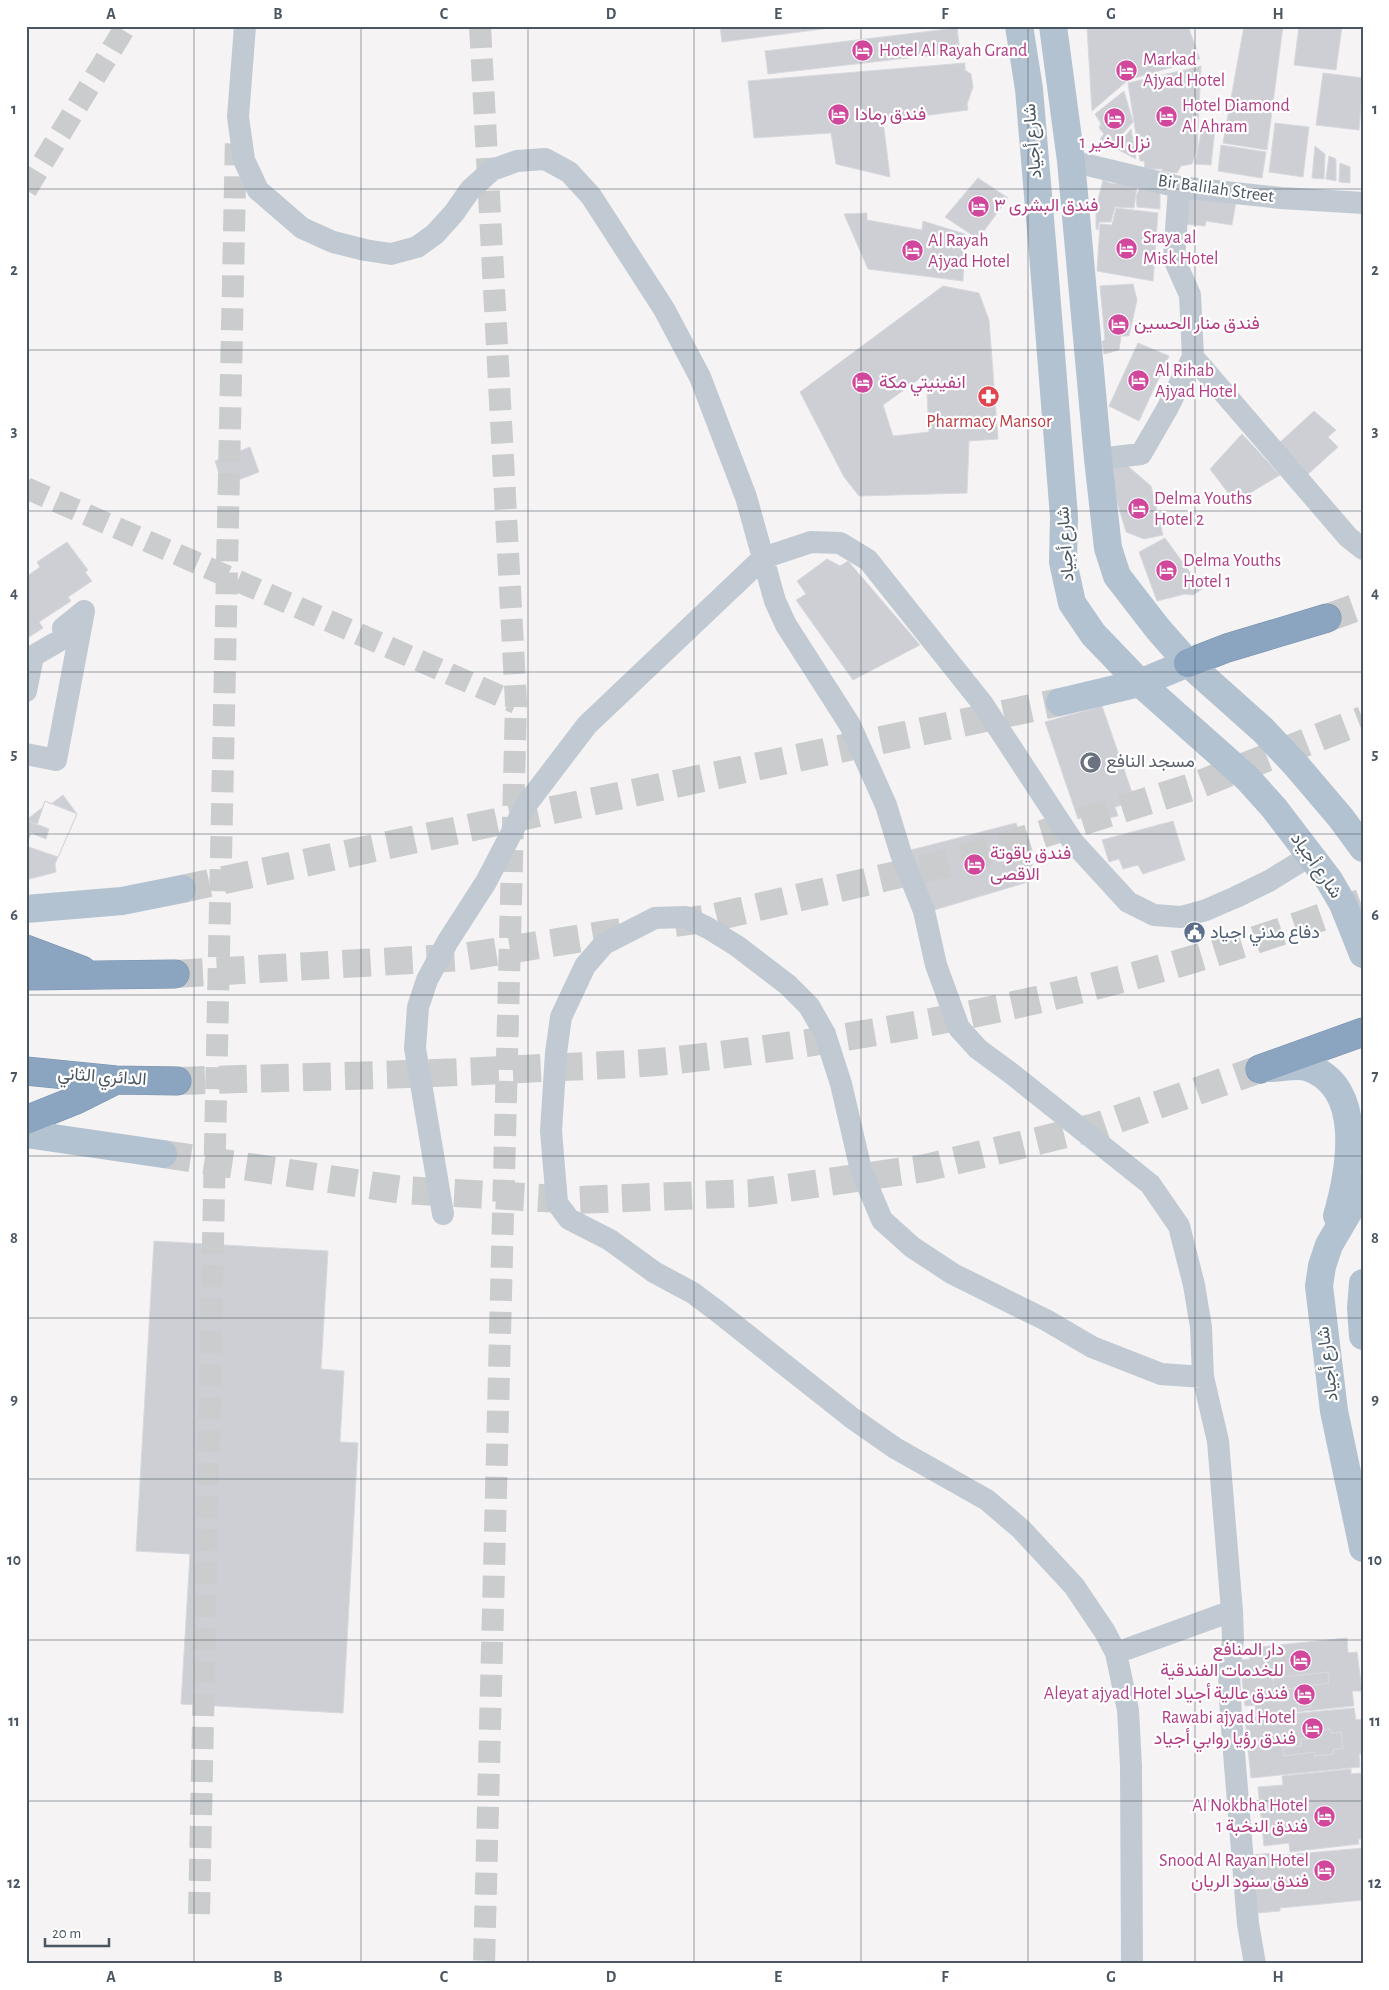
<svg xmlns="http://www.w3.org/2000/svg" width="1389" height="1990" viewBox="0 0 1389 1990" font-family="'Alegreya Sans',Vazirmatn,sans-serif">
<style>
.building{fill:#cdcfd5;stroke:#d7d9de;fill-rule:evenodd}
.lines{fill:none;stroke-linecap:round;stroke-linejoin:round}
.minor-tunnel{stroke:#caccce;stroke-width:22;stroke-dasharray:22 11;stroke-linecap:butt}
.major-tunnel{stroke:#caccce;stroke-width:28;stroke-dasharray:28 14;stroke-linecap:butt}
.highway-tunnel{stroke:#caccce;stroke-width:28;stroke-dasharray:28 14;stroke-linecap:butt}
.highway-casing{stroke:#7690ad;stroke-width:29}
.minor{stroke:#c1cad2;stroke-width:22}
.major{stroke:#b3c2d1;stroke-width:28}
.highway{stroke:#8ba5c1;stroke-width:28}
.grid{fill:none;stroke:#4a5661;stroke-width:1;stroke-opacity:0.55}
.labels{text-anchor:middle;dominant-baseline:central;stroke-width:4.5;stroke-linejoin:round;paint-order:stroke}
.hotel-label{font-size:18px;fill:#b23c85;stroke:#fff;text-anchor:start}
.street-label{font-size:18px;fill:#4a5661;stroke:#fff}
.health-label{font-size:18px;fill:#be3a42;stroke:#fff}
.worship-label{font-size:18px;fill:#5b616d;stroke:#fff;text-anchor:start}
.service-label{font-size:18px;fill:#4e5e75;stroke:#fff;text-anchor:start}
.neatline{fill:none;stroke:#4a5661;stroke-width:2}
.grid-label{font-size:16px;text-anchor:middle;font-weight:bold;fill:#4a5661}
</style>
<rect width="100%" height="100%" fill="#f5f3f3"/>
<path class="building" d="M720,26H846L722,42Z
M1188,26L1200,59L1128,80L1092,111L1087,27Z
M1244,26H1283L1267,150L1223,143Z
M1299,26H1342L1336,70L1294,65Z
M957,28L960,52L768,74L765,51Z
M965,63V70L971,74L973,87L967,104L968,110L883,121L890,177L836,164L831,133L754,138L748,81Z
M1201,66L1197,150L1192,164L1181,166L1177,173L1162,171V169H1145L1144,161H1140L1128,83Z
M1323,73L1363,78L1359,130L1316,125Z
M1124,91L1133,122L1111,147L1100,139L1104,134L1099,128L1101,124L1095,114Z
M1275,123L1309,127L1303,177L1269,172Z
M1202,127L1215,128L1211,165L1195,164Z
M1131,129L1136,159L1115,148Z
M1221,145L1266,152L1262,178L1218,171Z
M1315,146L1325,154L1324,179L1312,178Z
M1329,156L1336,159V181L1326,179Z
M1340,163L1350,167V183L1339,182Z
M978,178L1008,198L978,239L945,217Z
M1103,180L1110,183L1137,185L1134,208L1115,207L1111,222H1099L1098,230L1096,229V208Z
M1140,188H1157L1160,194V209L1137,207L1136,196Z
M1186,193L1236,202L1232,225L1206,221L1205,226L1183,224Z
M1116,208L1158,213L1153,281L1097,271L1100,224L1112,225Z
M867,213V220L922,230L923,221L965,234L963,281L868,269L844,214Z
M1133,284L1137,300L1129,336H1121L1119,350L1104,354L1102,342L1105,339L1100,286Z
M943,286L979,293L989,320L998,439L969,441L967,493L859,496L844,477L800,392ZM926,374L929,432L893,436L883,405Z
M1138,343L1169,356L1139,421L1109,406Z
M1314,411L1336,430L1328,437L1338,447L1306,476L1278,444Z
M1242,434L1280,475L1235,502L1210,469Z
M250,447L259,472L223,486L215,461Z
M1116,456L1151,486L1163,535L1144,539L1126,532L1109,475Z
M1165,538L1202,589L1193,595L1185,594L1157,601L1139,552Z
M67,542L88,570L85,572L92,581L68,597L71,601L39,622L43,628L26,639V577L40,567L37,562Z
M827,559L840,566L848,561L920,645L853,680L796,600L806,594L797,581Z
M1102,706L1135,801L1115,807L1118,816L1104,819L1102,811L1078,819L1045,722Z
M63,795L77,814L55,864L56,872L26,880V820L42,808L45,801L51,804Z
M45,801L77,814L58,857L26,846L31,833L26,831V820L37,825Z
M26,820L49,829L46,839L26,831Z
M1173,821L1185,860L1143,874L1138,865L1123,869L1119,859L1109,862L1102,840Z
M1016,823L1038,879L931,911L911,850Z
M154,1241L328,1251L321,1369L344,1371L340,1442L358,1443L343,1713L181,1704L190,1554L136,1551Z
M1347,1638L1348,1653L1357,1652L1362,1691H1352L1354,1706L1256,1716L1255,1705L1245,1706L1240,1660L1250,1659L1249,1648ZM1328,1672L1329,1683L1309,1686L1311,1707L1299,1709L1296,1688L1274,1690L1273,1678Z
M1328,1672L1329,1683L1309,1686L1311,1707L1299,1709L1296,1688L1274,1690L1273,1678Z
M1354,1708L1356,1720L1363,1719V1754H1359L1360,1767L1251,1778L1245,1718ZM1330,1729L1331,1733L1341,1732L1343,1748L1333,1750V1754L1315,1756L1314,1752L1284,1756L1283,1748L1301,1746V1739L1314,1738L1313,1731Z
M1330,1729L1331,1733L1341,1732L1343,1748L1333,1750V1754L1315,1756L1314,1752L1284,1756L1283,1748L1301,1746V1739L1314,1738L1313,1731Z
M1351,1769V1774L1363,1773V1839H1358L1359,1844L1290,1852L1289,1843L1264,1846L1258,1787L1283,1785L1282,1776Z
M1363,1848V1900L1280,1908V1911L1258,1913L1252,1855L1274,1853L1275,1856Z"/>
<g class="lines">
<path class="minor-tunnel" d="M480,26L516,703L484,1964
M26,190L126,26
M26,488L516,703
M199,1914L236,137"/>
<path class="major-tunnel" d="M182,889L1060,702
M163,1154L402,1190L577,1200L752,1193L925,1168L1095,1127L1260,1069"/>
<path class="highway-tunnel" d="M1327,618L1363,605
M675,923L711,918L956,861L1195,786L1363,720
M175,974L463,957L633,930
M177,1081C298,1077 419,1075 541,1068C583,1066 626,1065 668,1061C904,1035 1140,987 1363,902"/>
<defs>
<path id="highway" d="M1188,663L1227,648L1327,618
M26,949L82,970
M26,976L175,974
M1260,1069L1363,1032
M26,1071L116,1080L177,1081
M26,1120L76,1100L116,1080"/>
</defs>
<use href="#highway" class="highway-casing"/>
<path class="minor" d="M245,26L238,117L244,160L258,190L302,228L333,242L365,250L391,254L417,247L435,234L454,213L470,190L492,170L517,161L545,159L569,172L591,196L664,309L700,377L746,497L775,601L786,625L850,725L886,805L901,854L924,911L936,965L959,1028L978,1049L1012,1074L1150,1184L1179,1226L1194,1285L1201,1327L1203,1377L1218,1441L1232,1611L1233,1640L1229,1675L1231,1716L1248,1924L1255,1964
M1071,161L1179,187L1281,198L1363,203
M1193,357L1348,537L1363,549
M1098,459L1141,454L1167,409L1193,357L1190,295L1174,259L1179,187
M26,691L33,656L64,638L63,628L84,611L56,760L26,754
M443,1214L415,1048L418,1007L427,980L448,941L486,882L526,805L587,725L763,558L811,542L840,543L868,560L982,703L1073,842L1128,902L1154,915L1181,917L1206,910L1236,897L1269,881L1311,855
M1116,1653L1232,1611
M1132,1964L1131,1766L1128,1710L1116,1653L1105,1632L1074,1586L1021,1529L987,1500L895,1448L852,1418L717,1311L693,1293L654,1272L610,1240L569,1219L557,1203L551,1131L556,1053L561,1017L585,966L604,944L655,918L685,917L708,928L737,946L788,985L809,1006L825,1034L841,1084L861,1170L882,1220L912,1247L953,1274L1046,1320L1092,1347L1161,1374L1203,1377"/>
<path class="major" d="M1019,26L1029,89L1044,266L1064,517L1063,562L1072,603L1093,634L1140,683L1247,778L1274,808L1329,880L1343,904L1363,954
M1053,26L1071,161L1098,459L1108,548L1117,576L1158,629L1188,663L1263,730L1295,764L1341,818L1363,848
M1060,702L1140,683L1188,663
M26,909L122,901L182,889
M1269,1068C1280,1068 1297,1064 1307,1067C1366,1086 1350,1170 1337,1216
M26,1134L163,1154
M1363,1187L1329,1245L1322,1266L1319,1286L1334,1411L1363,1548
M1363,1283L1361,1308L1363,1336"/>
<use href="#highway" class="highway"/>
</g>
<path class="grid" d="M194,26V1964M361,26V1964M528,26V1964M694,26V1964M861,26V1964M1028,26V1964M1195,26V1964M26,189H1363M26,350H1363M26,511H1363M26,672H1363M26,834H1363M26,995H1363M26,1156H1363M26,1318H1363M26,1479H1363M26,1640H1363M26,1801H1363"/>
<defs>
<symbol id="hotel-disc" viewBox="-11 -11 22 22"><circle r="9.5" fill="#d1479c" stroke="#fff"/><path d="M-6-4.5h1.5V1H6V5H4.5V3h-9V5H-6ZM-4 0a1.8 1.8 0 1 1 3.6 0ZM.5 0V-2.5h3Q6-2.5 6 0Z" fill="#fff"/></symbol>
<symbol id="pharmacy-disc" viewBox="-11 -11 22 22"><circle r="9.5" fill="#e0444e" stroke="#fff"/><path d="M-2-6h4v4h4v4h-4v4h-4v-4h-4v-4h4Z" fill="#fff"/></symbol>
<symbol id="mosque-disc" viewBox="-11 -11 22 22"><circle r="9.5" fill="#6b7280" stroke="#fff"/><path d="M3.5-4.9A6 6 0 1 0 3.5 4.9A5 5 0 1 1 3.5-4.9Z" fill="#fff"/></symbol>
<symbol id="civic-disc" viewBox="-11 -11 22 22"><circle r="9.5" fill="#5c6f8a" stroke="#fff"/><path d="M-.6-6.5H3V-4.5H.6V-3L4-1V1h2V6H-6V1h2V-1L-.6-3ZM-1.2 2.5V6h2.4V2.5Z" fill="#fff"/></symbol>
</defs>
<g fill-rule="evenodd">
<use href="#hotel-disc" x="850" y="38" width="25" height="25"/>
<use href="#hotel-disc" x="1114" y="58" width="25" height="25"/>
<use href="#hotel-disc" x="826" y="102" width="25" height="25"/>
<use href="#hotel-disc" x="1154" y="104" width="25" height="25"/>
<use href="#hotel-disc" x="1102" y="106" width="25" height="25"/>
<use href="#hotel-disc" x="966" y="194" width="25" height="25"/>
<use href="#hotel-disc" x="1114" y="236" width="25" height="25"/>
<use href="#hotel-disc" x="900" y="238" width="25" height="25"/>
<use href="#hotel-disc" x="1106" y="312" width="25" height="25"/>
<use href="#hotel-disc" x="1126" y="368" width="25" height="25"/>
<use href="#hotel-disc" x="850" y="370" width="25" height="25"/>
<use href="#pharmacy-disc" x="976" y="384" width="25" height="25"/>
<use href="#hotel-disc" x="1126" y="496" width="25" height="25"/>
<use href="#hotel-disc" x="1154" y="558" width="25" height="25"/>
<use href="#mosque-disc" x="1078" y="750" width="25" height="25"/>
<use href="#hotel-disc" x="962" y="852" width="25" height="25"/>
<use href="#civic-disc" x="1182" y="920" width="25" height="25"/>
<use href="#hotel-disc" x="1288" y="1648" width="25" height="25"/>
<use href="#hotel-disc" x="1292" y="1682" width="25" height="25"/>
<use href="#hotel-disc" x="1300" y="1716" width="25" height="25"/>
<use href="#hotel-disc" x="1312" y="1804" width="25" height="25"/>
<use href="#hotel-disc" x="1312" y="1858" width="25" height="25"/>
</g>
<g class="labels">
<g class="hotel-label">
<text x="879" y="51">Hotel Al Rayah Grand</text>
<text x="1143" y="60">Markad<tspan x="1143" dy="21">Ajyad Hotel</tspan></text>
<text x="1182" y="106">Hotel Diamond<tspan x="1182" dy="21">Al Ahram</tspan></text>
<text x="855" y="115">فندق رمادا</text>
<text x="1115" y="143" text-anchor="middle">نزل الخير 1</text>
<text x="994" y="206">فندق البشرى ٣</text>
<text x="1143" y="238">Sraya al<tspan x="1143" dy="21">Misk Hotel</tspan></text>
<text x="928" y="241">Al Rayah<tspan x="928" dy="21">Ajyad Hotel</tspan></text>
<text x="1134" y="324">فندق منار الحسين</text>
<text x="1155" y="371">Al Rihab<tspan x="1155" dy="21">Ajyad Hotel</tspan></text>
<text x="879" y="383">انفينيتي مكة</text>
<text x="1154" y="499">Delma Youths<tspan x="1154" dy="21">Hotel 2</tspan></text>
<text x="1183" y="561">Delma Youths<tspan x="1183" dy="21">Hotel 1</tspan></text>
<text x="990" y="854">فندق ياقوتة<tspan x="990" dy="21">الاقصى</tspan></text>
<text x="1284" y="1650" text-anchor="end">دار المنافع<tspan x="1284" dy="21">للخدمات الفندقية</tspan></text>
<text x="1288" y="1694" text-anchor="end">Aleyat ajyad Hotel فندق عالية أجياد</text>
<text x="1296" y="1718" text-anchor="end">Rawabi ajyad Hotel<tspan x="1296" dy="21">فندق رؤيا روابي أجياد</tspan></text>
<text x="1308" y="1806" text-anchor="end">Al Nokbha Hotel<tspan x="1308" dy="21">1 فندق النخبة</tspan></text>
<text x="1309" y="1861" text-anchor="end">Snood Al Rayan Hotel<tspan x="1309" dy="21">فندق سنود الريان</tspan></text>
</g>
<g class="street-label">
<text transform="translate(1033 141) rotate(-95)">شارع أجياد</text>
<text transform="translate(1216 189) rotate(8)">Bir Balilah Street</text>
<text transform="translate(1066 544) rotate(-94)">شارع أجياد</text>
<text transform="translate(1316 866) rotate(55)">شارع أجياد</text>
<text transform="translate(102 1077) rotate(4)">الدائري الثاني</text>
<text transform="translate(1328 1364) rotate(-97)">شارع أجياد</text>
</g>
<g class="health-label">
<text x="989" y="422">Pharmacy Mansor</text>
</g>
<g class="worship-label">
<text x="1106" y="762">مسجد النافع</text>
</g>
<g class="service-label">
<text x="1210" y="933">دفاع مدني اجياد</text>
</g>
</g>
<rect width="1389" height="1990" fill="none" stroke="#ffffff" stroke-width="55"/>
<path d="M45 1938v8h64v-8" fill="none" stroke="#4a5661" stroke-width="2.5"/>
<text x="52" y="1938" font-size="15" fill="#4a5661" stroke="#ffffff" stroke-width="4" paint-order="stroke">20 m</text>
<rect x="28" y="28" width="1334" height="1934" class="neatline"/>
<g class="grid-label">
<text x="111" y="19">A</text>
<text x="278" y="19">B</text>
<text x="444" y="19">C</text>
<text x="611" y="19">D</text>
<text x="778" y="19">E</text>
<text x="945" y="19">F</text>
<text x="1111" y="19">G</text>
<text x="1278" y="19">H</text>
<text x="14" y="114">1</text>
<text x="1375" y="114">1</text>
<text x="14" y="275">2</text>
<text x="1375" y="275">2</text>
<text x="14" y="436">3</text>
<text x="1375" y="436">3</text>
<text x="14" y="598">4</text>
<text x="1375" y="598">4</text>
<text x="14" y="759">5</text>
<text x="1375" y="759">5</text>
<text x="14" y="920">6</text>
<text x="1375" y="920">6</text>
<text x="14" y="1081">7</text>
<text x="1375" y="1081">7</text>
<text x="14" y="1243">8</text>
<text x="1375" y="1243">8</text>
<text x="14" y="1404">9</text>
<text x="1375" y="1404">9</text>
<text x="14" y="1565">10</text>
<text x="1375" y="1565">10</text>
<text x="14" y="1726">11</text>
<text x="1375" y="1726">11</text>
<text x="14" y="1888">12</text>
<text x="1375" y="1888">12</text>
<text x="111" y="1982">A</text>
<text x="278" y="1982">B</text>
<text x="444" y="1982">C</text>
<text x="611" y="1982">D</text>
<text x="778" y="1982">E</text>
<text x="945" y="1982">F</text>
<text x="1111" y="1982">G</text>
<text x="1278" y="1982">H</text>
</g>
</svg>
